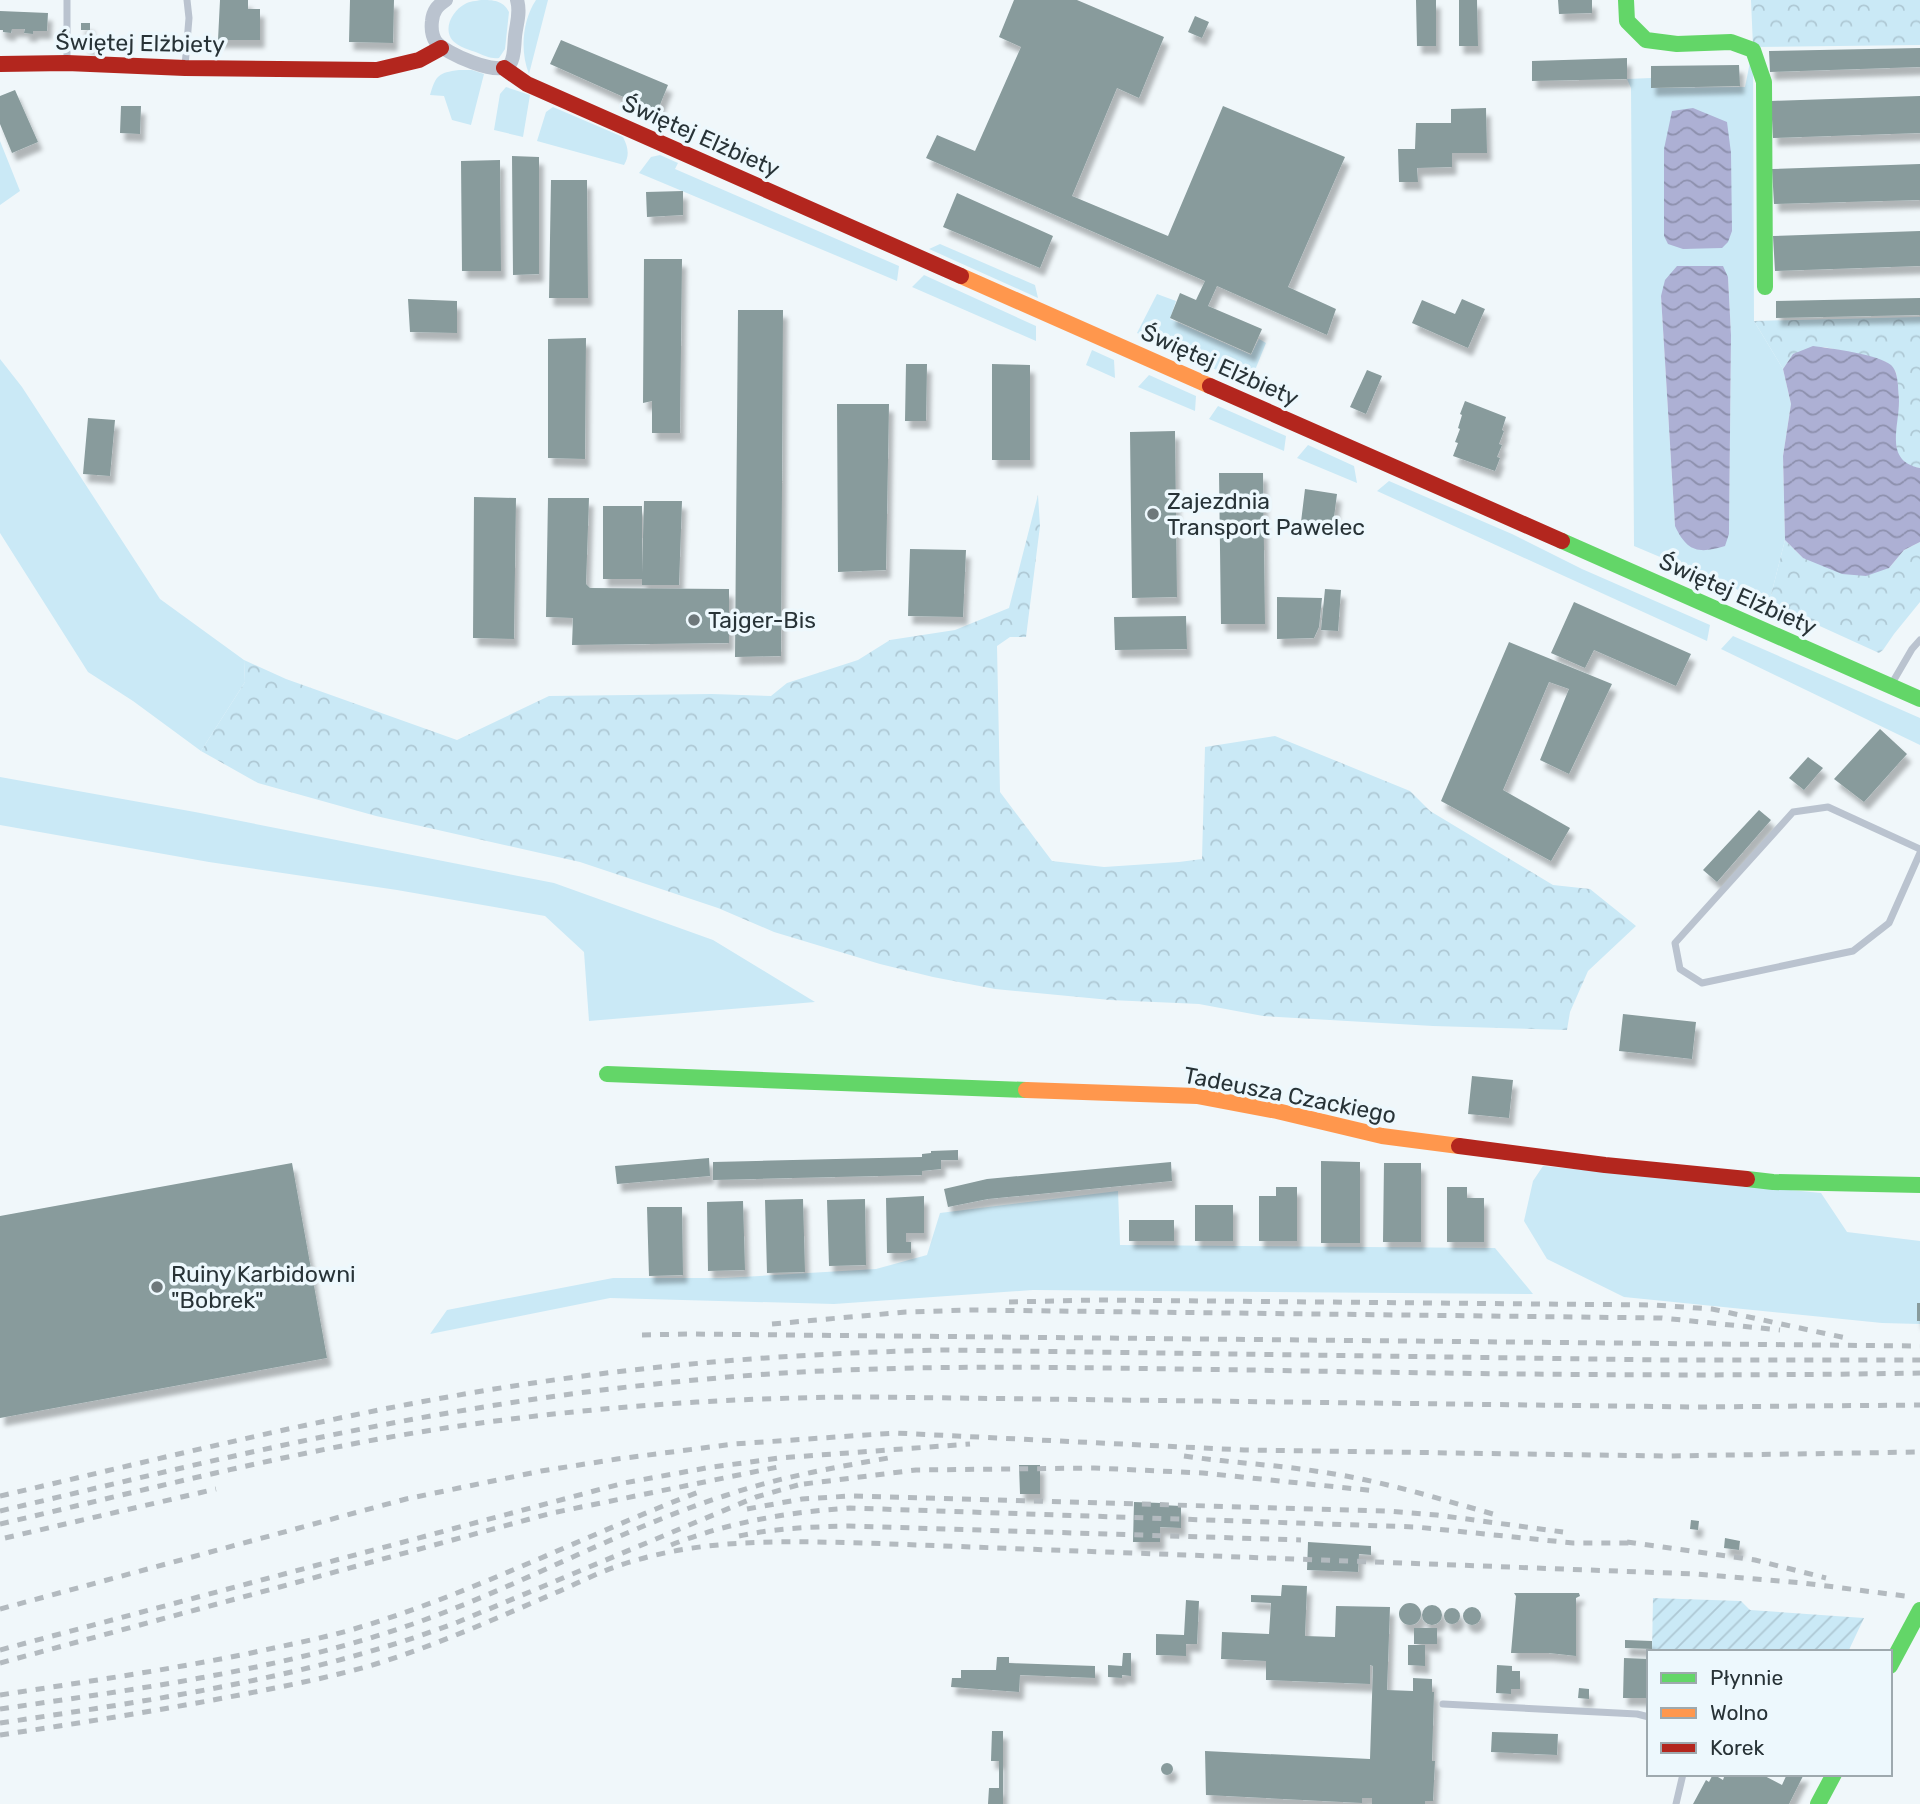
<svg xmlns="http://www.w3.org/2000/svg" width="1920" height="1804" viewBox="0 0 1920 1804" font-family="Rubik,sans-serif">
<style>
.grass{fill:#cae9f6;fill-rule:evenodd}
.forest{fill:url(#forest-crowns)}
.garden{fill:url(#garden-furrows)}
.water{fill:url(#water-waves)}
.building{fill:#889b9c;filter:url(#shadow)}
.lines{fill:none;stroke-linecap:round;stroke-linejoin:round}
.lane{stroke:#bac3cf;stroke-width:7}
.street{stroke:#bac3cf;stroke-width:14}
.fast{stroke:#63d668;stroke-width:16}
.slow{stroke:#ff974d;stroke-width:16}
.jam{stroke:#b3261e;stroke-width:16}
.rail{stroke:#b3babf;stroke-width:5;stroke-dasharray:9 9;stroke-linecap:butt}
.poi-dot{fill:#6e787b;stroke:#edf8fd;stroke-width:2.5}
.labels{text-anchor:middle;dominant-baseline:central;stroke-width:7;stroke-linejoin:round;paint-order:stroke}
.street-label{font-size:23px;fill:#283337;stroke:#edf8fd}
.poi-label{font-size:23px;fill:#283337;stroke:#edf8fd;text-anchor:start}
</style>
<defs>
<pattern id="forest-crowns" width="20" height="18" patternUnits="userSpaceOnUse" patternTransform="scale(1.75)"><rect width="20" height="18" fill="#cae9f6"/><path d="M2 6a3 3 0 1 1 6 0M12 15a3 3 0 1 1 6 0" fill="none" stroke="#aec8d4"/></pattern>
<pattern id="garden-furrows" width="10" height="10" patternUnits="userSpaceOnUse" patternTransform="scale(1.75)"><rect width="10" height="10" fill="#cae9f6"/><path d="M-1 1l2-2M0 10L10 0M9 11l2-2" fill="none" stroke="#aec8d4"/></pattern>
<pattern id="water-waves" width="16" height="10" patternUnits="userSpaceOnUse" patternTransform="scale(1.75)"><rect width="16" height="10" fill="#adb0d4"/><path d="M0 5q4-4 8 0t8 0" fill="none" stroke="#8d90ad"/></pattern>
<filter id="shadow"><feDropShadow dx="4.5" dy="8" stdDeviation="2" flood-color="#0004"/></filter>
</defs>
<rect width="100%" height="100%" fill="#f0f7fa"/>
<path class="grass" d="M481,0C493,0 503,0 509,12L505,49L499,58C491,59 485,56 478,53C470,50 459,47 453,41C442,29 453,10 465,4C470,1 476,1 481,0Z
M536,0H548L529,74C520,52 522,21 536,0Z
M1753,47L1754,321L1783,369L1791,404L1783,456L1785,540L1769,603L1634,546L1631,88L1627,79L1651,78V88L1745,87ZM1728,277L1731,335L1729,534L1675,526L1661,296Z
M459,70H472L484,74L471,125L452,120L444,96L430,95C436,75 438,73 459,70Z
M506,87L530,95L523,137L494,130L500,94Z
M553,107L623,137C628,147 630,155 624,165L537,141L546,112Z
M0,141L20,191L0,205Z
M660,155L678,163L675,169L899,266L897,281L639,173L651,157Z
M940,244L1035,285L1038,298L929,249Z
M924,275L1036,326V341L912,287Z
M1157,294L1176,301L1170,319L1251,355L1259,339L1266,343L1249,385L1137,333Z
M1092,350L1114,360L1115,378L1086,365Z
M0,359L22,387L160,599L244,660L245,682L201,751L133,701L88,672L0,533Z
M1149,375L1196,396L1195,411L1138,387Z
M1218,406L1286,436L1284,451L1209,419Z
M1308,445L1354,466L1357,483L1297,458Z
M1389,481L1512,534L1582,569L1710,625L1707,641L1377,491Z
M1733,636L1920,718V745L1721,649Z
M0,777L195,812L554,883L713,940L815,1002L589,1021L584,952L545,916L397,890L209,862L0,825Z
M1543,1166L1821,1193L1847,1232L1920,1241V1324L1882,1323L1624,1297L1547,1259L1524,1221L1533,1181Z
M1118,1191L1120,1245L1495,1248L1533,1294L1033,1290L834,1304L610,1298L430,1334L447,1310L613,1278H724L876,1269L927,1255L940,1213Z"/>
<path class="forest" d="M1751,0H1920V45L1753,47Z
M1920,317V468L1909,466L1898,456L1895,440L1899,400L1896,372L1886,362L1862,355L1824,347L1793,354L1783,369L1754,321Z
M1038,495L1040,526L1026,637H1010L997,646L1000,792L1052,861L1104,867L1179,862L1202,859L1205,747L1275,736L1410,791L1430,811L1553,885L1590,889L1636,926L1588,971L1570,1012L1567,1030L1433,1026L1263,1016L1199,1004L1110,1000L995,989L933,977L880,964L774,932L718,908L580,862L376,816L258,783L201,751L245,682L244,660L286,679L457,740L549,696L712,694L771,696L787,683L858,660L890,640L955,630L1009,608Z
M1785,540L1803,558L1889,568L1904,550L1920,542V602L1894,634L1883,650L1879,653L1769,603Z"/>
<path class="garden" d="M1653,1598L1741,1601L1750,1610L1864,1618L1848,1652H1652Z"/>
<path class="water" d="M1693,108L1727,122L1731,153L1732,231L1728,242L1722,248L1683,249L1668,244L1664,236V149L1672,111Z
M1677,266H1723L1728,277L1731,335L1729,534L1725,546C1699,554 1687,552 1675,526L1661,296L1665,280Z
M1813,346C1830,348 1880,355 1891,365C1897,371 1897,378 1898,385C1898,391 1899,396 1899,401C1899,428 1884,461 1920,468V542L1904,550L1889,568L1866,576L1842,574L1803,558L1785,540L1783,456L1791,404L1783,369L1793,354Z"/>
<path class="building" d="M220,0H248V9H260V40H218Z
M350,0H394L393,43L349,42Z
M1014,0H1077L1164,37L1139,98L1117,88L1072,196L1168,236L1223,106L1345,157L1288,287L1336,309L1327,335L1217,286L1208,306L1262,329L1251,354L1170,318L1180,293L1196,300L1205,281L926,158L937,135L975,151L1021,47L999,37Z
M1416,0H1436V46H1417Z
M1459,0H1477L1478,46H1459Z
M1558,0H1592V13L1559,14Z
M0,11L48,13L47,31H33V34L24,33L25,29H12L11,33L3,32V30H0Z
M1195,16L1209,22L1202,38L1188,32Z
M81,23H90V30H81Z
M85,38L97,39V47L85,46Z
M561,40L668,85L657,112L550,64Z
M1920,48V67L1770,72L1769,51Z
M1627,58V79L1532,81V61Z
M1739,65L1740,86L1651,88V66Z
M15,90L38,142L12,153L0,124V96Z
M1920,96V133L1773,138L1771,101Z
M121,106H141L140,134L120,133Z
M1486,108L1487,153H1452V167L1417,168L1418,182H1399L1398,149H1415L1416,123H1451V109Z
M512,156L539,157V274L513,275Z
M500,160L501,271H462L461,161Z
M1920,164V200L1774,204L1772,169Z
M551,180H587L588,298H549Z
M683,191V215L647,217L646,192Z
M957,193L1053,236L1040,268L943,227Z
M1920,231V266L1775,271L1773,236Z
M644,259H682L680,433H652V401L643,403Z
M1920,298V315L1776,318V301Z
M408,299L457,301V333L410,332Z
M1462,299L1485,309L1468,348L1412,323L1422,300L1455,314Z
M738,310H783L781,656L735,657Z
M586,338L585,459L548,458V339Z
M906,364H927L926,421H905Z
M992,364L1030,365V460H992Z
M1367,370L1382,376L1366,414L1350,407Z
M1465,401L1506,417L1502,430L1504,431L1499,444L1502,445L1497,457L1500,458L1495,471L1453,456L1458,443L1455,442L1460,429L1458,428L1462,415L1460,414Z
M837,404H889L886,570L838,572Z
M88,418L115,420L110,476L83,474Z
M1175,431L1177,597L1132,598L1130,432Z
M1219,473H1263L1265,624H1221Z
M1305,489L1337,494L1333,525L1301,522Z
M474,497L516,498L514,639L473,638Z
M548,498H589L586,584L590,588L729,589V643L572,645L573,618L546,617Z
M644,501H682L679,585H642V579H603V506H642V573Z
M910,549L966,550L963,617L908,616Z
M1325,589L1341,590L1338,631L1321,630Z
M1277,597L1322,598L1319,627L1314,638L1277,639Z
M1574,602L1691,654L1676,686L1594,650L1585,668L1551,653Z
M1186,616L1187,649L1115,650L1114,617Z
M1509,642L1612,684L1569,774L1540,760L1569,689L1549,682L1503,790L1570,828L1551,861L1441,801Z
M1880,729L1907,754L1864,802L1834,779Z
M1808,757L1823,768L1804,790L1789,778Z
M1759,810L1771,820L1717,882L1703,870Z
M1623,1014L1696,1022L1692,1059L1619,1051Z
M1472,1076L1513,1080L1509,1118L1468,1114Z
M958,1150V1160H941V1169L922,1171V1175L713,1180V1162L922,1157V1154L931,1153V1151Z
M709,1158L710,1176L617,1184L615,1166Z
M1321,1161L1360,1162V1243H1321Z
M1171,1162L1172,1181L988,1199L948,1207L944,1189L987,1179Z
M292,1163L327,1358L0,1418V1216Z
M1384,1163H1421V1242H1383Z
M1276,1187H1297V1241H1259V1196H1276Z
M1447,1187H1467V1198H1484V1242H1447Z
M924,1196V1233H906V1242H911V1253H887L886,1198Z
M803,1199L805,1272L767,1273L765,1200Z
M865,1199L866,1265L829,1266L827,1200Z
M743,1201L745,1270L708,1271L707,1202Z
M1195,1205H1233V1241H1195Z
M647,1207H682L683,1275L649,1276Z
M1129,1220H1174V1241H1129Z
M1917,1303H1920V1321H1917Z
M1019,1465H1040V1494H1020Z
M1134,1502L1161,1503V1505L1181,1506V1528L1160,1527V1542H1133Z
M1691,1520L1699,1521L1698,1530L1690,1529Z
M1725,1538L1740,1541L1739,1550L1724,1548Z
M1308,1542L1371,1546V1555L1359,1554L1358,1572L1307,1570Z
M1282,1585L1307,1586L1305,1636L1335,1637L1336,1606L1390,1607L1387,1690L1413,1691V1678L1432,1679V1692H1434L1432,1761H1435L1433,1801H1425V1804H1372V1798H1362V1803L1206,1795L1205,1751L1370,1759L1373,1666L1370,1665V1684L1266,1680V1661L1221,1659L1222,1632L1269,1634L1271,1603L1251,1602V1595L1281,1596Z
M1514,1593H1579L1580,1596L1576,1598V1656L1549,1653H1511L1516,1596Z
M1186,1600L1199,1601L1197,1644H1186V1656L1156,1655V1634L1184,1635Z
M1399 1614a11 11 0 1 1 22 0a11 11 0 1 1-22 0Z
M1422 1615a10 10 0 1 1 20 0a10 10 0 1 1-20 0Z
M1463 1616a9 9 0 1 1 18 0a9 9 0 1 1-18 0Z
M1444 1616a8 8 0 1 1 16 0a8 8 0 1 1-16 0Z
M1414,1628H1437V1644H1414Z
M1625,1640L1652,1641V1649L1625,1648Z
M1408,1645H1425V1666L1408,1665Z
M1123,1653H1131V1676L1122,1675V1678L1108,1677V1665L1122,1666Z
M997,1657H1009V1663L1095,1666V1678L1020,1675L1019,1692L951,1687L952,1678H961V1670H996Z
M1624,1658L1649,1659V1698H1623Z
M1497,1665L1512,1666V1671H1520V1689H1511V1694L1496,1693Z
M1579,1688L1589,1689V1699L1578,1698Z
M992,1731H1003V1804H988L989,1788H999V1761H991Z
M1492,1732L1558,1734L1557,1755L1491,1752Z
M1161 1769a6 6 0 1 1 12 0a6 6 0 1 1-12 0Z
M1713,1774L1723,1780L1725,1774H1761L1782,1785L1787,1774H1804L1789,1804H1693L1706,1780L1709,1782Z"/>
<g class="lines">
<path class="lane" d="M67,59V0
M185,66L189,18L187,0
M1891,685L1912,649L1920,640
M1920,849L1828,807L1793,812L1675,943L1680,969L1702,983L1853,951L1889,923L1920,853
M1443,1704L1637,1714L1649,1717
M1676,1804L1683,1774"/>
<path class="street" d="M446,0C437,6 433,11 432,21C431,29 432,36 436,42C445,53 500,78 510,64C515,57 514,45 515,37C516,25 521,13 517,0"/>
<path class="fast" d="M1626,0L1627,21L1646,40L1677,44L1731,42L1753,50L1764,82L1765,287
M1562,541L1920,699
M607,1074L1026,1090
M1747,1179L1773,1182L1920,1185
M1890,1666L1920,1610
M1818,1804L1834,1774"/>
<path class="slow" d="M961,276L1210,386
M1026,1090L1197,1096L1277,1111L1382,1136L1459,1146"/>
<path class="jam" d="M0,64L67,63L185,68L377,70L419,60L441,48
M504,68L527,84L961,276
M1210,386L1562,541
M1459,1146L1605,1165L1747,1179"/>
<path class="rail" d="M1009,1302L1097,1300L1654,1305L1712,1309L1846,1338
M772,1324L906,1312L971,1310L1662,1318L1780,1330
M642,1335L688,1334L1920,1346
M1184,1456C1232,1463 1281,1465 1328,1473C1387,1482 1443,1500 1500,1516
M804,1484L916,1470L1094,1468L1203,1473L1376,1491
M0,1496C168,1457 336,1414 507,1387C652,1364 798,1353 945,1350L1667,1360H1920
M747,1509L802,1499L850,1496L1389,1511L1437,1515L1563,1532
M0,1511C160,1473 321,1433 484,1407C574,1392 664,1382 754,1375C919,1363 1085,1368 1250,1370C1473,1374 1697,1377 1920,1373
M0,1524C154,1488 309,1447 466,1425C601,1406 736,1397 872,1397L1698,1407L1920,1405
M739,1536C776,1528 812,1527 849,1526L1301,1540
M5,1538L216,1489
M1627,1542L1755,1560L1826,1578
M671,1545C729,1522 789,1512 850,1508L1416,1527L1573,1543H1635
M0,1609L406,1499L541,1471L617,1459L734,1444L895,1433L1244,1450L1667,1456L1920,1452
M0,1650L624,1483L706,1468L779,1458L970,1444
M0,1663L552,1513L778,1467
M0,1695C84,1682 168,1670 251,1653C286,1645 320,1639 354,1629C475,1593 587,1534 704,1490
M0,1709C137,1689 278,1671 410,1625C517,1588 616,1531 724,1496C779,1477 837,1467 894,1457
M0,1723C154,1700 311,1678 458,1622L756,1497L798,1485
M0,1735C87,1722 174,1708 260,1691C300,1683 340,1675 379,1663C439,1644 497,1618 555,1593C576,1584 597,1573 618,1566C697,1538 782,1541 864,1543L1697,1574L1803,1583L1905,1596"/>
</g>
<g class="poi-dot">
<circle cx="1153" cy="514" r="7"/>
<circle cx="694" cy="620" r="7"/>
<circle cx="157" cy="1287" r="7"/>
</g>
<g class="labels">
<g class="street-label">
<text transform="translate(140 43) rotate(1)">Świętej Elżbiety</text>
<text transform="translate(701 136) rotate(24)">Świętej Elżbiety</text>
<text transform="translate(1220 365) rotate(24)">Świętej Elżbiety</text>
<text transform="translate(1738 594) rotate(24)">Świętej Elżbiety</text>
<text transform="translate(1290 1095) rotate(11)">Tadeusza Czackiego</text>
</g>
<g class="poi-label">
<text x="1167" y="501">Zajezdnia<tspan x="1167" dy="26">Transport Pawelec</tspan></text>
<text x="708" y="620">Tajger-Bis</text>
<text x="171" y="1274">Ruiny Karbidowni<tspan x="171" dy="26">"Bobrek"</tspan></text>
</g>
</g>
<rect x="1647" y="1650" width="245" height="126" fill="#edf8fd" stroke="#9ea9ae" stroke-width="2"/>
<rect x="1661" y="1673" width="35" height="10" fill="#63d668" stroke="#9ea9ae" stroke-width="2"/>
<text x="1710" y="1685" font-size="21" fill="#283337">Płynnie</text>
<rect x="1661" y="1708" width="35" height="10" fill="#ff974d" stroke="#9ea9ae" stroke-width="2"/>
<text x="1710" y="1720" font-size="21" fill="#283337">Wolno</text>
<rect x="1661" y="1743" width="35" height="10" fill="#b3261e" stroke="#9ea9ae" stroke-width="2"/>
<text x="1710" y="1755" font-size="21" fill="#283337">Korek</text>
</svg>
